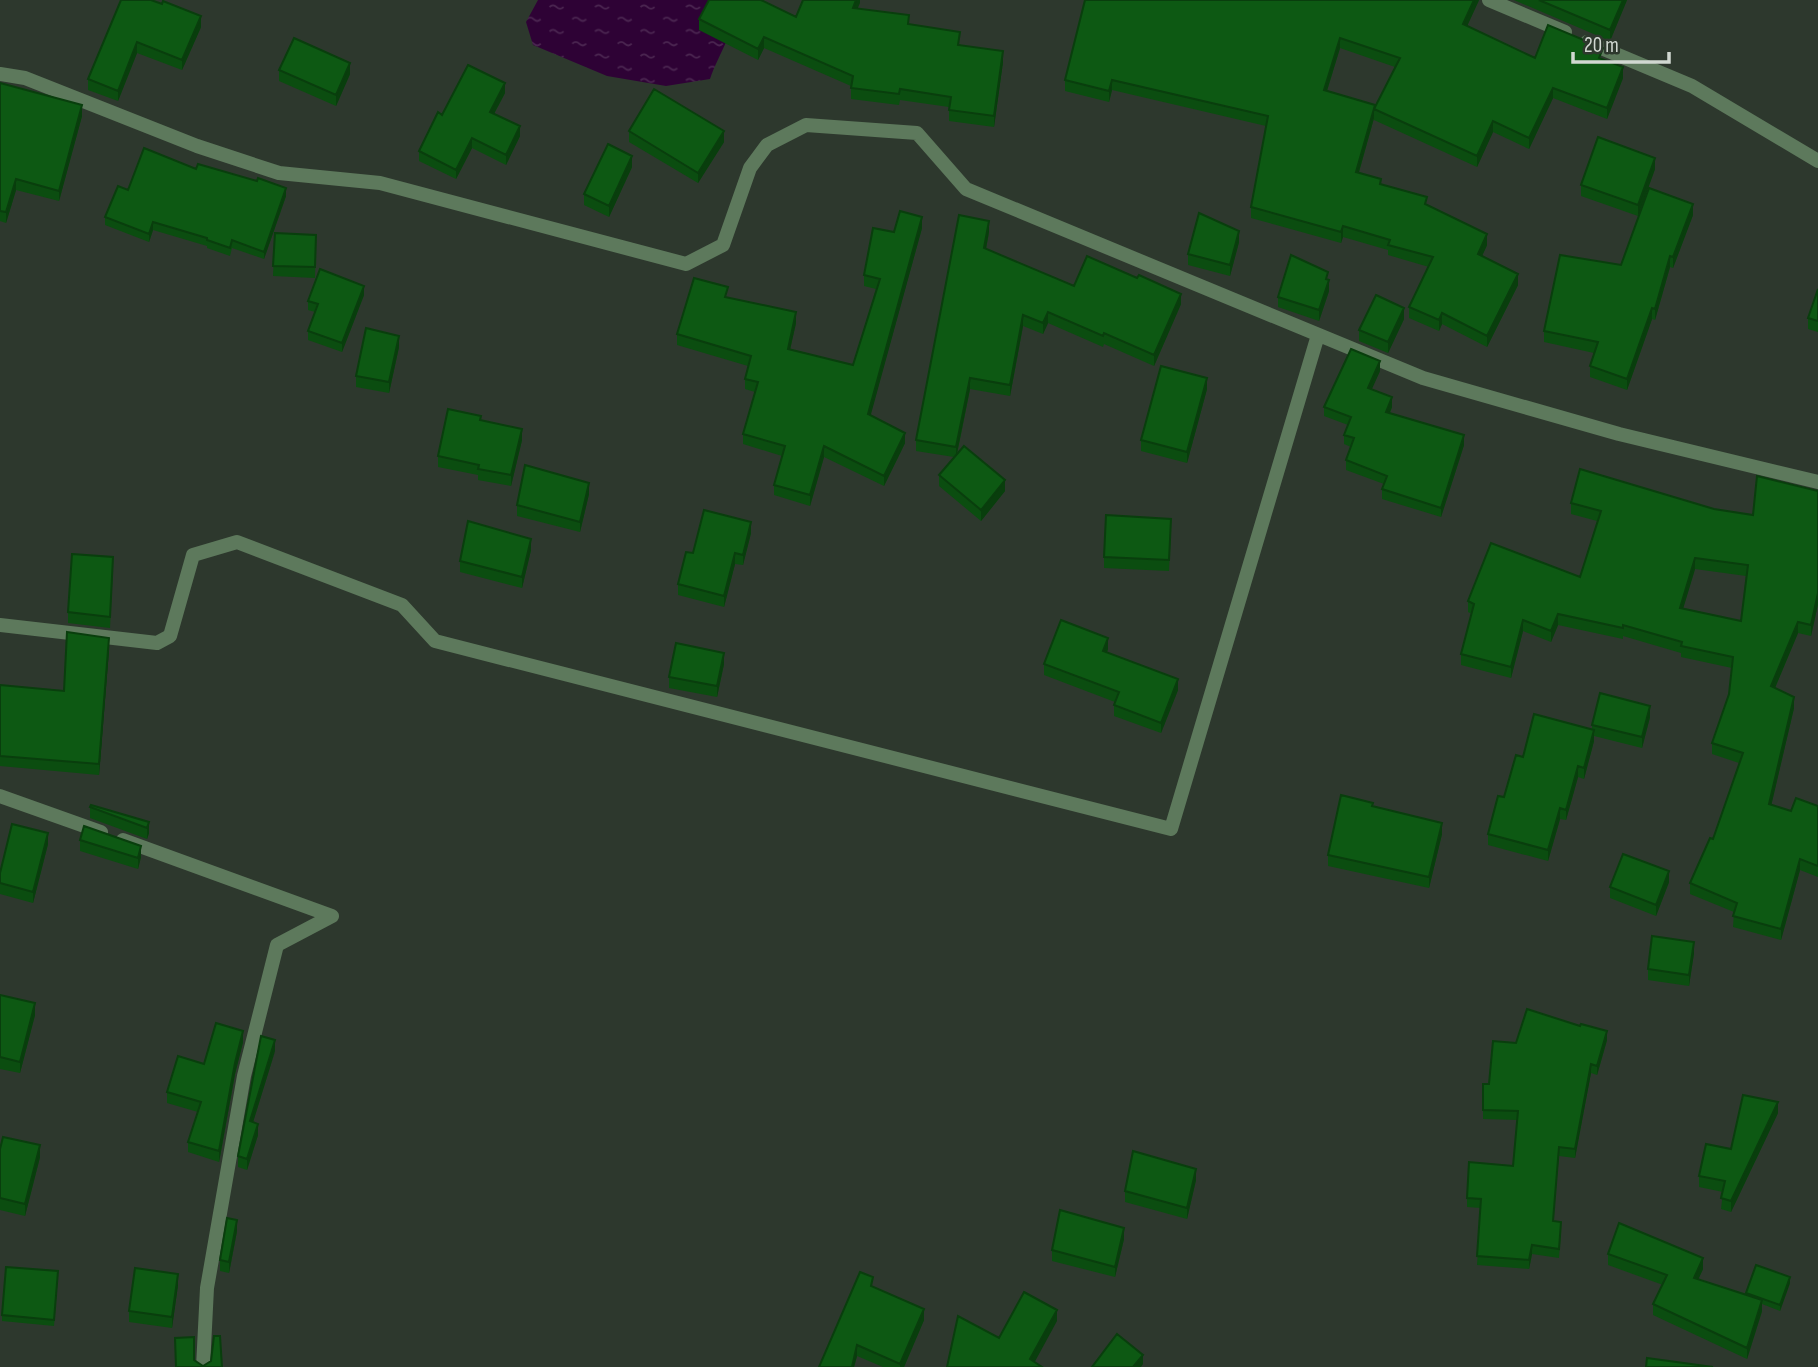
<svg xmlns="http://www.w3.org/2000/svg" width="1818" height="1367" viewBox="0 0 1818 1367" font-family="'Sofia Sans Condensed',sans-serif">
<style>
.water{fill:url(#water-ripples)}
.lines{fill:none;stroke-linecap:round;stroke-linejoin:round}
.minor{stroke:#5d795c;stroke-width:14}
.wall{fill:#0b4d10;fill-rule:evenodd}
.shaded-wall{fill:#093e0d}
.building{fill:#0d5913;stroke:#093e0d;stroke-width:2;fill-rule:evenodd}
</style>
<defs>
<pattern id="water-ripples" width="26" height="14" patternUnits="userSpaceOnUse" patternTransform="scale(1.75)"><rect width="26" height="14" fill="#2e0235"/><path d="M2 4q2-2 4 0t4 0M15 11q2-2 4 0t4 0" fill="none" stroke="#4b2651"/></pattern>
</defs>
<rect width="100%" height="100%" fill="#2d382d"/>
<path class="water" d="M538,0H738C737,28 719,53 710,79L666,86L607,76L533,45L526,22Z"/>
<g class="lines">
<path class="minor" d="M1489,0L1565,32
M1587,42L1692,86L1818,161
M0,74L25,78L197,146L279,173L380,183L686,264L723,245L750,168L767,145L806,125L917,133L966,189L1423,378L1619,434L1818,482
M0,625L157,643L170,636L193,555L237,542L402,605L435,641L1171,829L1318,335
M0,796L101,832
M123,840L332,916L277,945L244,1076L207,1288L203,1367"/>
</g>
<path class="wall" d="M860,0L857,9L909,24L1003,62L994,127L949,121V107L900,100L899,105L851,99V86L764,48L758,60L699,30V19L796,17Z
M1085,0H1479L1467,26L1535,58L1603,59L1623,78L1607,119L1553,98L1529,149L1493,132L1477,167L1374,120V118L1359,172L1381,184L1427,205L1487,245L1482,256L1518,285L1487,347L1442,324L1439,331L1409,318V307L1429,267L1388,255V250L1343,237L1341,243L1251,218V207L1266,126L1112,90L1109,102L1065,91V80ZM1340,48L1395,67L1375,108L1327,91Z
M1514,0H1627L1610,41Z
M162,4L201,27L182,70L137,53L118,101L88,90V79Z
M279,70L350,74L336,106L279,81Z
M0,83L82,116L59,201L16,190L6,223L0,221Z
M505,93L494,114L520,136L506,165L472,148L456,179L419,161V151L442,115Z
M629,131L724,142L698,183L629,142Z
M632,167L609,217L584,205V194Z
M196,169L286,196L264,259L232,248L230,256L207,248V246L153,230L149,242L105,225V217L128,190Z
M1655,169L1638,216L1581,196V185Z
M1693,215L1673,268L1670,267L1655,320L1652,319L1627,390L1590,377V366L1594,353L1544,342V331L1621,265Z
M922,228L870,416L905,443L884,486L824,457L810,506L774,495V485L782,456L743,444V434L755,392L745,389V379L748,366L677,345V334L728,298L796,323L790,349L853,365L876,289L864,286V275L894,232Z
M989,232L986,249L1074,286L1181,304L1154,366L1104,344L1103,347L1048,323L1043,334L1023,326L1010,396L970,389L957,454L1005,491L981,521L939,486V475L954,457L916,451V440Z
M275,233L316,235L315,278L273,276Z
M1239,242L1230,276L1188,265V254Z
M1818,289V332L1808,329V318Z
M1329,291L1319,321L1278,307V297Z
M364,295L342,352L308,340V331L315,312L308,310V301Z
M1404,319L1388,353L1359,341V330Z
M399,347L389,393L356,387V376Z
M1380,371L1371,389L1392,407L1390,413L1464,445L1441,517L1382,499V489L1384,484L1346,470V460L1351,447L1344,444V435L1348,425L1324,416V407Z
M1207,389L1187,463L1141,451V440Z
M481,420L522,440L511,486L478,480V475L438,467V456Z
M1818,491V604L1811,636L1798,633L1775,688L1794,708L1771,805L1791,811L1818,806V877L1800,870L1781,940L1733,927L1734,912L1690,894V883L1713,839L1739,763L1712,754V743L1729,694L1732,668L1681,657V653L1623,636V639L1558,625L1551,642L1523,631L1511,678L1461,665V654L1472,614L1468,612V601L1580,577L1597,521L1571,514V503L1714,509L1753,515ZM1695,569L1746,576L1741,621L1683,608Z
M589,494L580,532L517,516V505Z
M1171,530L1169,571L1104,568V557Z
M751,533L743,565L735,564L724,607L678,595V584L693,553Z
M531,550L522,588L460,572V561Z
M113,568L110,628L68,623V612Z
M109,649L99,775L0,766V685L64,691Z
M1108,649L1107,652L1178,690L1161,733L1114,716V705L1115,702L1044,675V664Z
M724,664L717,697L669,688V677Z
M1650,717L1642,748L1594,736V741L1584,779L1578,777L1566,820L1560,819L1548,861L1488,845V834L1523,757L1592,729V725Z
M1373,806L1442,834L1429,888L1328,866V855Z
M90,807L149,822V833L147,839L90,818Z
M80,840L141,857L138,869L80,851Z
M48,844L33,903L0,894V873Z
M1669,882L1656,916L1610,898V887Z
M1694,953L1689,986L1648,980V969Z
M0,995L35,1015L20,1073L0,1069Z
M1580,1026L1607,1040L1597,1075L1591,1073L1575,1158L1559,1156L1553,1221L1561,1231L1559,1258L1532,1254L1529,1269L1477,1265L1481,1208L1467,1207V1198L1513,1166L1518,1120L1483,1119V1084H1489L1516,1043Z
M243,1042L235,1074L219,1162L188,1152V1142L198,1112L167,1103V1092L204,1064Z
M275,1051L253,1122L258,1135L247,1170L238,1167V1156Z
M1778,1113L1731,1212L1721,1209L1723,1192L1699,1187V1176Z
M0,1149L40,1157L25,1216L0,1210Z
M1196,1180L1187,1219L1125,1202V1191Z
M237,1231L229,1273L220,1271V1260Z
M1124,1239L1115,1277L1052,1261V1250Z
M1608,1254L1703,1269L1698,1279L1746,1295V1293L1790,1283L1780,1311L1762,1304V1311L1747,1359L1653,1315V1304L1663,1285L1608,1265Z
M58,1276L54,1326L2,1321V1315Z
M178,1285L172,1328L129,1322V1311Z
M873,1287L924,1320L904,1367H883L857,1356L854,1367H819Z"/>
<path class="shaded-wall" d="M856,0H860V3L853,19V8Z
M1474,0H1479L1463,35V24Z
M1623,0H1627L1610,41V30Z
M201,16V27L182,70V60Z
M764,37V48L758,60V49Z
M1340,38V48L1324,100V90Z
M137,42V53L118,101V91Z
M1003,51V62L994,127V116Z
M350,63V74L336,106V95Z
M1623,67V78L1607,119V108Z
M1112,80V90L1109,102V91Z
M505,83V93L490,121V112Z
M1553,88V98L1529,149V138Z
M82,105V116L59,201V191Z
M1374,109V118L1356,182V172Z
M1493,121V132L1477,167V156Z
M520,126V136L506,165V155Z
M724,131V142L698,183V173Z
M472,138V148L456,179V170Z
M632,156V167L609,217V206Z
M1655,158V169L1638,216V205Z
M16,179V190L6,223V212Z
M286,188V196L264,259V252Z
M1693,204V215L1673,268V257Z
M922,217V228L868,425V414Z
M989,221V232L984,259V248Z
M153,222V230L149,242V234Z
M1343,226V237L1341,243V232Z
M1239,231V242L1230,276V265Z
M1487,234V245L1478,265V254Z
M1670,256V267L1655,320V309Z
M1518,274V285L1487,347V336Z
M1329,280V291L1319,321V310Z
M364,286V295L342,352V343Z
M1181,294V304L1154,366V355Z
M1404,308V319L1388,353V342Z
M1652,308V319L1627,390V379Z
M796,312V323L788,359V349Z
M1048,312V323L1043,334V323Z
M1442,313V324L1439,331V320Z
M1023,315V326L1010,396V385Z
M399,336V347L389,393V382Z
M1380,361V371L1368,398V388Z
M970,378V389L956,458V447Z
M1207,378V389L1187,463V452Z
M1392,397V407L1386,421V412Z
M522,429V440L511,486V475Z
M905,433V443L884,486V476Z
M1464,435V445L1441,517V508Z
M824,446V457L810,506V495Z
M1005,480V491L981,521V510Z
M589,483V494L580,532V522Z
M751,522V533L743,565V555Z
M531,539V550L522,588V577Z
M735,553V564L724,607V596Z
M1695,558V569L1680,619V608Z
M1818,593V604L1811,636V625Z
M1558,614V625L1551,642V631Z
M1523,620V631L1511,678V667Z
M1798,622V633L1771,697V686Z
M109,638V649L99,775V764Z
M1108,638V649L1103,662V651Z
M724,653V664L717,697V686Z
M1178,679V690L1161,733V723Z
M1794,697V708L1769,815V804Z
M1650,706V717L1642,748V737Z
M1594,730V741L1584,779V768Z
M1578,766V777L1566,820V810Z
M1560,808V819L1548,861V850Z
M149,822V833L147,839V828Z
M1442,823V834L1429,888V877Z
M48,833V844L33,903V892Z
M141,846V857L138,869V858Z
M1800,859V870L1781,940V929Z
M1669,871V882L1656,916V905Z
M1694,942V953L1689,986V975Z
M35,1003V1015L20,1073V1062Z
M243,1031V1042L235,1074L219,1162V1151L235,1063Z
M1607,1031V1040L1597,1075V1066Z
M275,1040V1051L250,1132V1121Z
M1591,1064V1073L1575,1158V1149Z
M1778,1102V1113L1731,1212V1201Z
M258,1124V1135L247,1170V1159Z
M40,1145V1157L25,1216V1204Z
M1196,1169V1180L1187,1219V1208Z
M237,1220V1231L229,1273V1262Z
M1124,1228V1239L1115,1277V1267Z
M1532,1245V1254L1529,1269V1260Z
M1703,1258V1269L1694,1289V1278Z
M178,1274V1285L172,1328V1317Z
M1790,1277V1283L1780,1311V1305Z
M1762,1300V1311L1747,1359V1348Z
M924,1309V1320L904,1367H900V1364Z
M1057,1310V1321L1032,1367L1030,1359Z
M857,1345V1356L854,1367H852Z
M1143,1355V1364L1141,1367H1133Z"/>
<path class="building" d="M121,0H151L162,4L163,1L201,16L182,60L137,42L118,91L88,79Z
M709,0H761L796,17L803,0H856L853,8L909,15L908,24L960,32L958,45L1003,51L994,116L949,110L951,97L900,89L899,94L851,88L853,76L764,37L758,49L699,19Z
M1085,0H1474L1463,24L1535,58L1548,25L1603,48L1599,58L1623,67L1607,108L1553,88L1529,138L1493,121L1477,156L1374,109L1400,58L1340,38L1324,90L1375,105L1356,172L1381,179L1380,184L1427,197L1425,204L1487,234L1478,254L1518,274L1487,336L1442,313L1439,320L1409,307L1433,257L1388,245L1390,240L1343,226L1341,232L1251,207L1268,116L1112,80L1109,91L1065,80Z
M1539,0H1623L1610,30Z
M294,38L350,63L336,95L279,70Z
M468,65L505,83L490,112L520,126L506,155L472,138L456,170L419,151L438,112L442,115Z
M0,83L82,105L59,191L16,179L6,212L0,211Z
M654,89L724,131L698,173L629,131Z
M1598,137L1655,158L1638,205L1581,185Z
M608,144L632,156L609,206L584,194Z
M144,148L196,169L198,164L257,181L258,178L286,188L264,252L232,240L230,248L207,240V238L153,222L149,234L105,217L118,186L128,190Z
M1649,188L1693,204L1673,257L1670,256L1655,309L1652,308L1627,379L1590,366L1598,342L1544,331L1560,255L1621,265Z
M900,211L922,217L868,414L905,433L884,476L824,446L810,495L774,485L785,446L743,434L758,382L745,379L751,356L677,334L694,278L728,287L725,297L796,312L788,349L853,365L880,279L864,275L873,228L894,232Z
M1199,213L1239,231L1230,265L1188,254Z
M959,215L989,221L984,248L1074,286L1087,256L1137,278L1139,275L1181,294L1154,355L1104,333L1103,336L1048,312L1043,323L1023,315L1010,385L970,378L956,447L916,440Z
M275,233L316,235L315,267L273,266Z
M1291,255L1328,272L1326,279L1329,280L1319,310L1278,297Z
M320,269L364,286L342,343L308,331L318,304L308,301Z
M1818,289V321L1808,318Z
M1376,295L1404,308L1388,342L1359,330Z
M366,328L399,336L389,382L356,376Z
M1351,349L1380,361L1368,388L1392,397L1386,412L1464,435L1441,508L1382,489L1387,476L1346,460L1354,438L1344,435L1351,417L1324,407Z
M1161,366L1207,378L1187,452L1141,440Z
M448,409L481,416L480,420L522,429L511,475L478,469L479,465L438,456Z
M964,446L1005,480L981,510L939,475Z
M525,465L589,483L580,522L517,505Z
M1580,469L1714,509L1753,515L1757,476L1818,491V593L1811,625L1798,622L1771,686L1794,697L1769,804L1791,811L1796,798L1818,806V866L1800,859L1781,929L1733,916L1737,903L1690,883L1710,838L1713,839L1743,753L1712,743L1729,694L1733,657L1681,646L1682,642L1623,625V628L1558,614L1551,631L1523,620L1511,667L1461,654L1474,604L1468,601L1491,543L1580,577L1601,511L1571,503ZM1695,558L1748,565L1741,621L1680,608Z
M704,510L751,522L743,555L735,553L724,596L678,584L686,552L693,553Z
M1106,515L1171,519L1169,560L1104,557Z
M468,521L531,539L522,577L460,561Z
M72,554L113,557L110,617L68,612Z
M1061,620L1108,638L1103,651L1178,679L1161,723L1114,705L1119,692L1044,664Z
M67,632L109,638L99,764L0,756V685L64,691Z
M676,643L724,653L717,686L669,677Z
M1600,693L1650,706L1642,737L1592,725Z
M1534,714L1594,730L1584,768L1578,766L1566,810L1560,808L1548,850L1488,834L1498,796L1504,797L1516,755L1523,757Z
M1341,795L1373,803L1372,806L1442,823L1429,877L1328,855Z
M91,805L149,822L147,828L90,807Z
M12,824L48,833L33,892L0,883V873Z
M84,826L141,846L138,858L80,840Z
M1623,854L1669,871L1656,905L1610,887Z
M1652,936L1694,942L1689,975L1648,969Z
M0,995L35,1003L20,1062L0,1057Z
M1527,1009L1580,1026L1581,1024L1607,1031L1597,1066L1591,1064L1575,1149L1559,1147L1553,1221L1561,1222L1559,1249L1532,1245L1529,1260L1477,1256L1481,1199L1467,1198L1469,1162L1513,1166L1518,1111L1483,1110V1084H1489L1493,1041L1516,1043Z
M216,1023L243,1031L235,1063L219,1151L188,1142L201,1102L167,1092L178,1056L204,1064Z
M261,1036L275,1040L250,1121L258,1124L247,1159L238,1156Z
M1743,1095L1778,1102L1731,1201L1721,1198L1725,1181L1699,1176L1706,1144L1731,1149Z
M3,1137L40,1145L25,1204L0,1198V1149Z
M1133,1151L1196,1169L1187,1208L1125,1191Z
M1060,1210L1124,1228L1115,1267L1052,1250Z
M227,1218L237,1220L229,1262L220,1260Z
M1619,1223L1703,1258L1694,1278L1762,1300L1747,1348L1653,1304L1667,1275L1608,1254Z
M1756,1265L1790,1277L1780,1305L1746,1293Z
M6,1267L58,1271L54,1320L2,1315Z
M135,1268L178,1274L172,1317L129,1311Z
M860,1272L873,1277L871,1286L924,1309L900,1364L857,1345L852,1367H819Z
M1024,1292L1057,1310L1030,1359L1042,1367H947L958,1316L999,1338Z
M1117,1334L1143,1355L1133,1367H1092Z
M214,1336H220L222,1367H176L175,1338L194,1337V1360L203,1366L211,1361Z
M1647,1358L1713,1367H1646Z"/>
<path d="M1573 52v10h96v-10" fill="none" stroke="#d1d8d1" stroke-width="3.5"/>
<text x="1584" y="52" font-size="21" fill="#d1d8d1" stroke="#2d382d" stroke-width="5" paint-order="stroke">20 m</text>
</svg>
